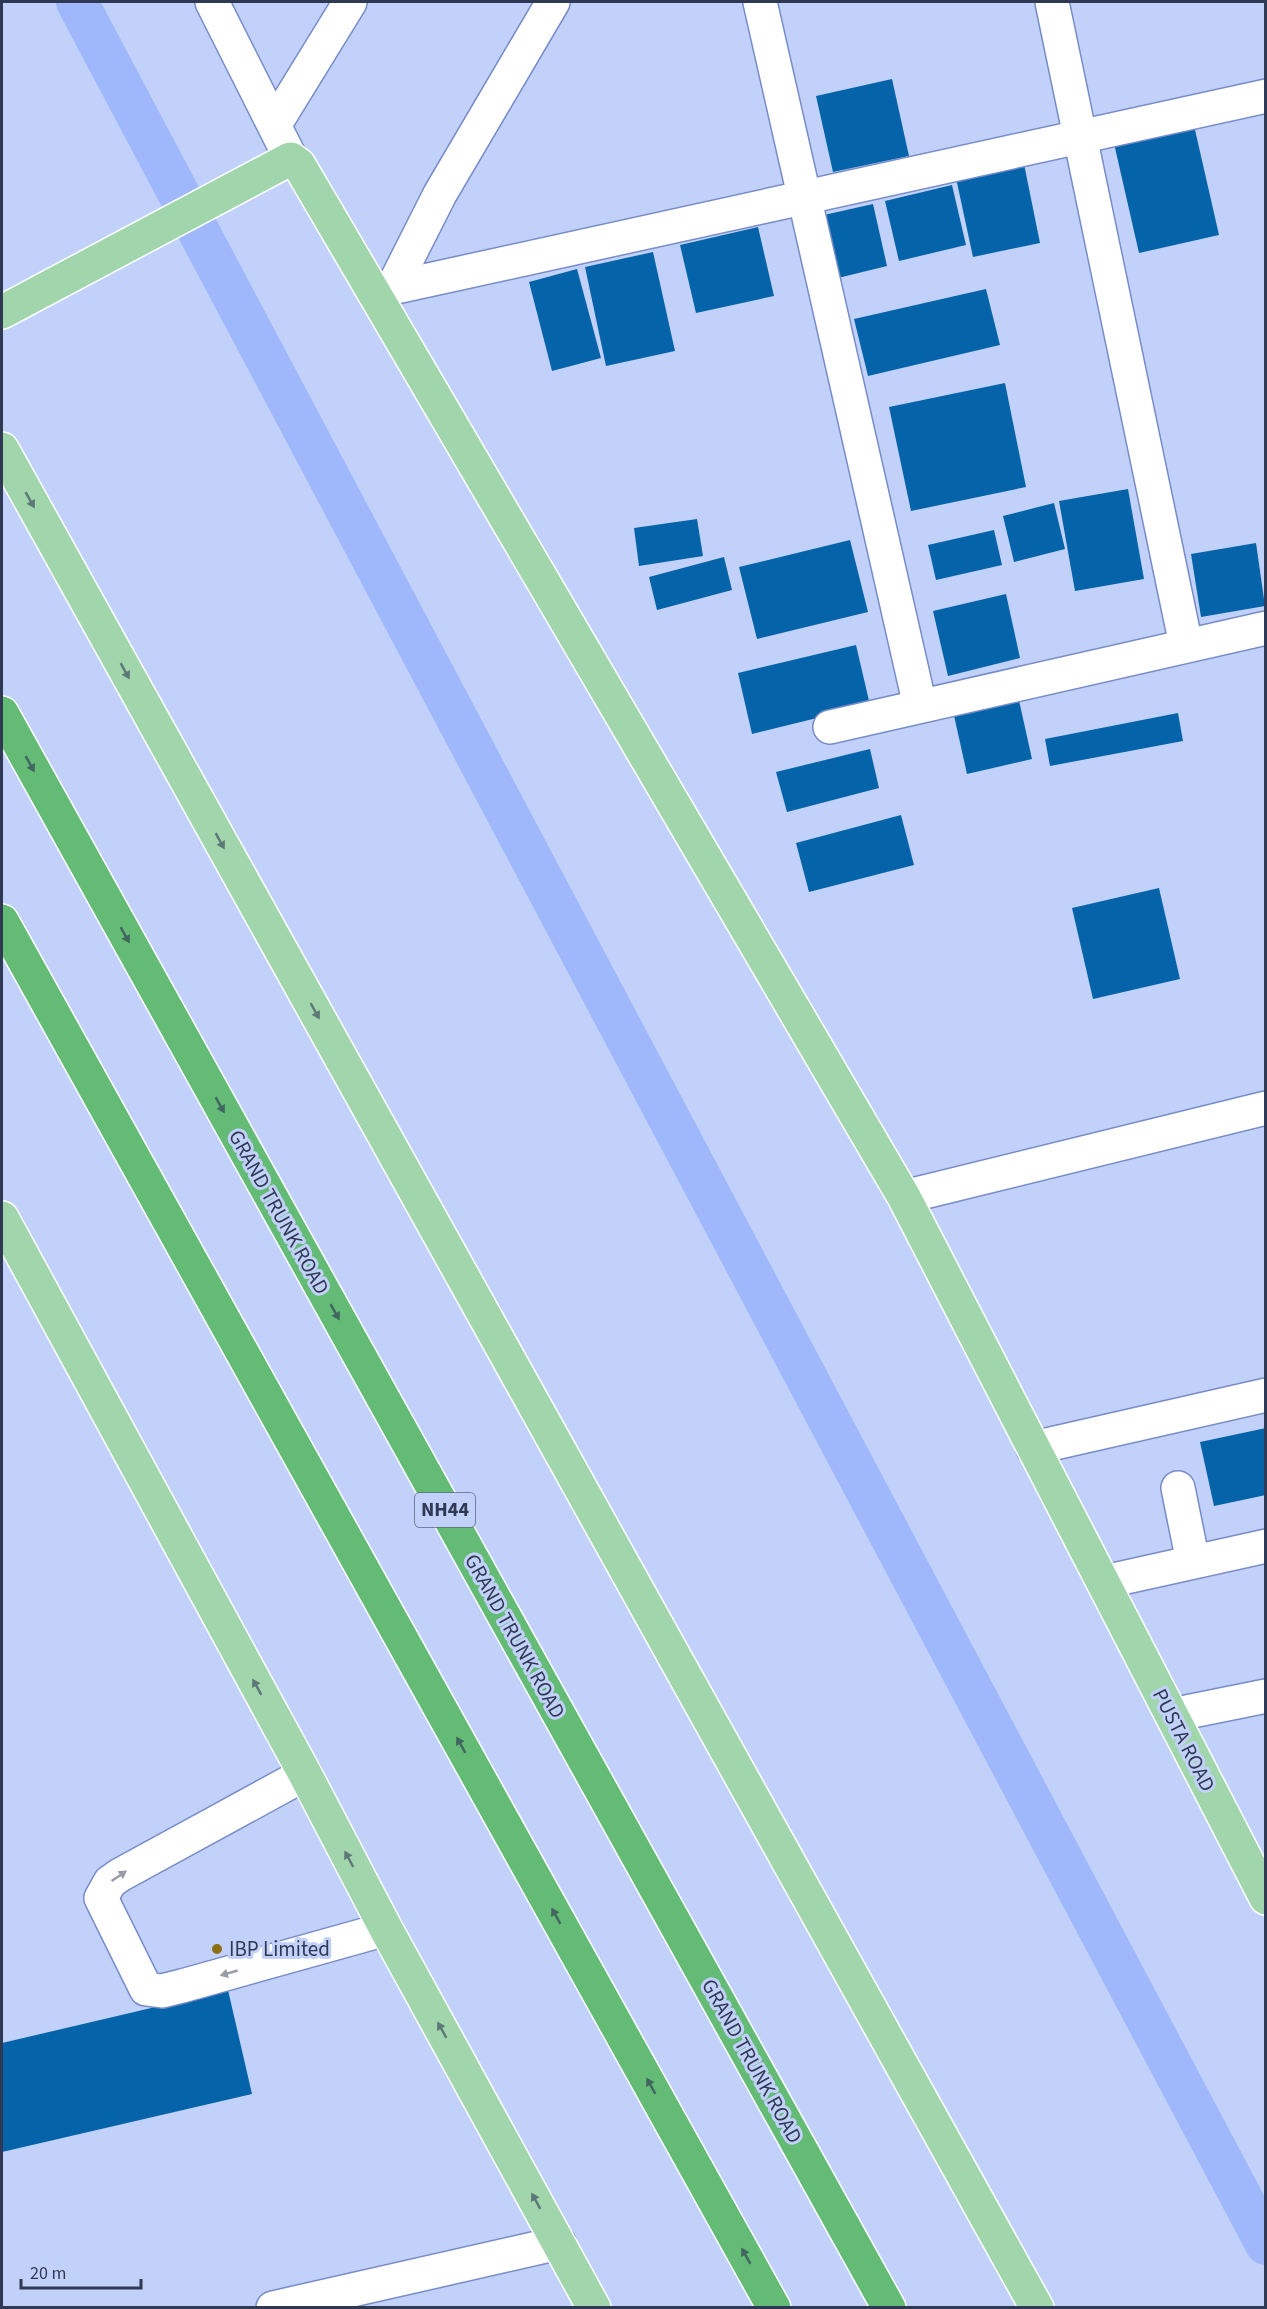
<svg xmlns="http://www.w3.org/2000/svg" width="1267" height="2309" viewBox="0 0 1267 2309" font-family="'Source Sans 3',sans-serif">
<style>
.lines{fill:none;stroke-linecap:round;stroke-linejoin:round}
.canal{stroke:#9fb7fb;stroke-width:42}
.building{fill:#0564a9}
.minor-casing{stroke:#778cc9;stroke-width:36}
.major-casing{stroke:#fff;stroke-width:36}
.highway-casing{stroke:#fff;stroke-width:36}
.minor{stroke:#fff;stroke-width:33}
.major{stroke:#a1d6ad;stroke-width:33}
.highway{stroke:#63bb76;stroke-width:33}
.oneway{fill:#5d7877}
.oneway2{fill:#42665f}
.oneway3{fill:#989ca9}
.poi-dot{fill:#8c6f11;stroke:#c2d1f9;stroke-width:2}
.labels{text-anchor:middle;dominant-baseline:central;stroke-width:6;stroke-linejoin:round;paint-order:stroke}
.shield{fill:#c2d1f9;stroke:#5c6785;stroke-width:1.5}
.shield-label{font-size:20px;font-weight:bold;fill:#303953}
.street-label{font-size:21px;fill:#303953;stroke:#c2d1f9}
.poi-label{font-size:21px;fill:#303953;stroke:#c2d1f9;text-anchor:start}
</style>
<rect width="100%" height="100%" fill="#c2d1f9"/>
<g class="lines">
<path class="canal" d="M77,2L1266,2244"/>
</g>
<path class="building" d="M892,79L909,156L833,172L816,96Z
M1193,121L1219,235L1139,253L1113,139Z
M1024,164L1040,243L973,257L956,178Z
M952,185L966,245L899,261L885,201Z
M873,204L887,266L838,278L824,215Z
M758,227L774,296L696,313L680,245Z
M653,252L675,351L606,366L585,267Z
M577,269L601,358L552,371L529,282Z
M986,289L1000,345L868,376L854,319Z
M1005,383L1026,487L911,511L889,407Z
M1128,489L1144,579L1075,591L1059,501Z
M1054,503L1065,549L1014,562L1003,516Z
M697,519L703,556L639,566L634,528Z
M994,530L1002,565L936,580L928,545Z
M850,540L868,612L757,639L739,567Z
M1256,543L1265,606L1201,617L1191,554Z
M724,557L732,590L657,610L649,577Z
M1006,594L1020,658L948,676L933,611Z
M856,645L870,705L752,734L738,673Z
M1018,696L1032,759L967,774L953,711Z
M1178,713L1183,741L1050,766L1045,739Z
M870,749L879,788L787,812L776,772Z
M901,815L914,865L809,892L796,843Z
M1159,888L1180,979L1093,999L1072,908Z
M1266,1428V1495L1214,1506L1200,1442Z
M228,1990L252,2094L2,2152V2043Z"/>
<g class="lines">
<defs>
<path id="minor" d="M212,2L291,159
M760,2L920,706
M1052,2L1186,645
M275,124L350,2
M392,289L440,194L553,2
M374,292L1266,96
M830,727L1266,628
M904,1197L1266,1108
M1033,1448L1266,1395
M1178,1488L1193,1562
M1104,1582L1266,1546
M1172,1715L1266,1696
M305,1774L120,1875L110,1882L101,1898L146,1989L162,1991L182,1986L386,1929
M273,2308L559,2243"/>
<path id="major" d="M2,312L288,160L291,159L299,165L904,1197L1266,1898
M2,449L1037,2308
M2,1218L305,1774L386,1929L594,2308"/>
<path id="highway" d="M2,713L889,2308
M2,921L774,2308"/>
</defs>
<use href="#minor" class="minor-casing"/>
<use href="#major" class="major-casing"/>
<use href="#highway" class="highway-casing"/>
<use href="#minor" class="minor"/>
<use href="#major" class="major"/>
<use href="#highway" class="highway"/>
</g>
<defs><path id="oneway-solid" d="M-6-.8H1V-3.2L6.5 0L1 3.2V.8H-6Z" transform="scale(1.5)"/></defs>
<g class="oneway">
<use href="#oneway-solid" transform="translate(30 500) rotate(61)"/>
<use href="#oneway-solid" transform="translate(125 671) rotate(61)"/>
<use href="#oneway-solid" transform="translate(220 841) rotate(61)"/>
<use href="#oneway-solid" transform="translate(315 1011) rotate(61)"/>
<use href="#oneway-solid" transform="translate(257 1687) rotate(-119)"/>
<use href="#oneway-solid" transform="translate(349 1859) rotate(-118)"/>
<use href="#oneway-solid" transform="translate(442 2030) rotate(-119)"/>
<use href="#oneway-solid" transform="translate(536 2201) rotate(-119)"/>
</g>
<g class="oneway2">
<use href="#oneway-solid" transform="translate(30 764) rotate(61)"/>
<use href="#oneway-solid" transform="translate(125 935) rotate(61)"/>
<use href="#oneway-solid" transform="translate(220 1105) rotate(61)"/>
<use href="#oneway-solid" transform="translate(335 1312) rotate(61)"/>
<use href="#oneway-solid" transform="translate(461 1745) rotate(-119)"/>
<use href="#oneway-solid" transform="translate(556 1916) rotate(-119)"/>
<use href="#oneway-solid" transform="translate(651 2086) rotate(-119)"/>
<use href="#oneway-solid" transform="translate(746 2256) rotate(-119)"/>
</g>
<g class="oneway3">
<use href="#oneway-solid" transform="translate(119 1876) rotate(-34)"/>
<use href="#oneway-solid" transform="translate(229 1973) rotate(164)"/>
</g>
<circle class="poi-dot" cx="217" cy="1949" r="6"/>
<g class="labels">
<rect class="shield" x="415" y="1493" width="60" height="34" rx="4.5"/>
<g class="shield-label">
<text x="445" y="1510">NH44</text>
</g>
<g class="street-label">
<text transform="translate(279 1212) rotate(61)">GRAND TRUNK ROAD</text>
<text transform="translate(515 1636) rotate(61)">GRAND TRUNK ROAD</text>
<text transform="translate(1184 1740) rotate(63)">PUSTA ROAD</text>
<text transform="translate(752 2061) rotate(61)">GRAND TRUNK ROAD</text>
</g>
<g class="poi-label">
<text x="229" y="1949">IBP Limited</text>
</g>
</g>
<rect width="1267" height="2309" fill="none" stroke="#303953" stroke-width="6"/>
<path d="M21 2279v9h120v-9" fill="none" stroke="#303953" stroke-width="3"/>
<text x="30" y="2279" font-size="18" fill="#303953" stroke="#c2d1f9" stroke-width="4.5" paint-order="stroke">20 m</text>
</svg>
